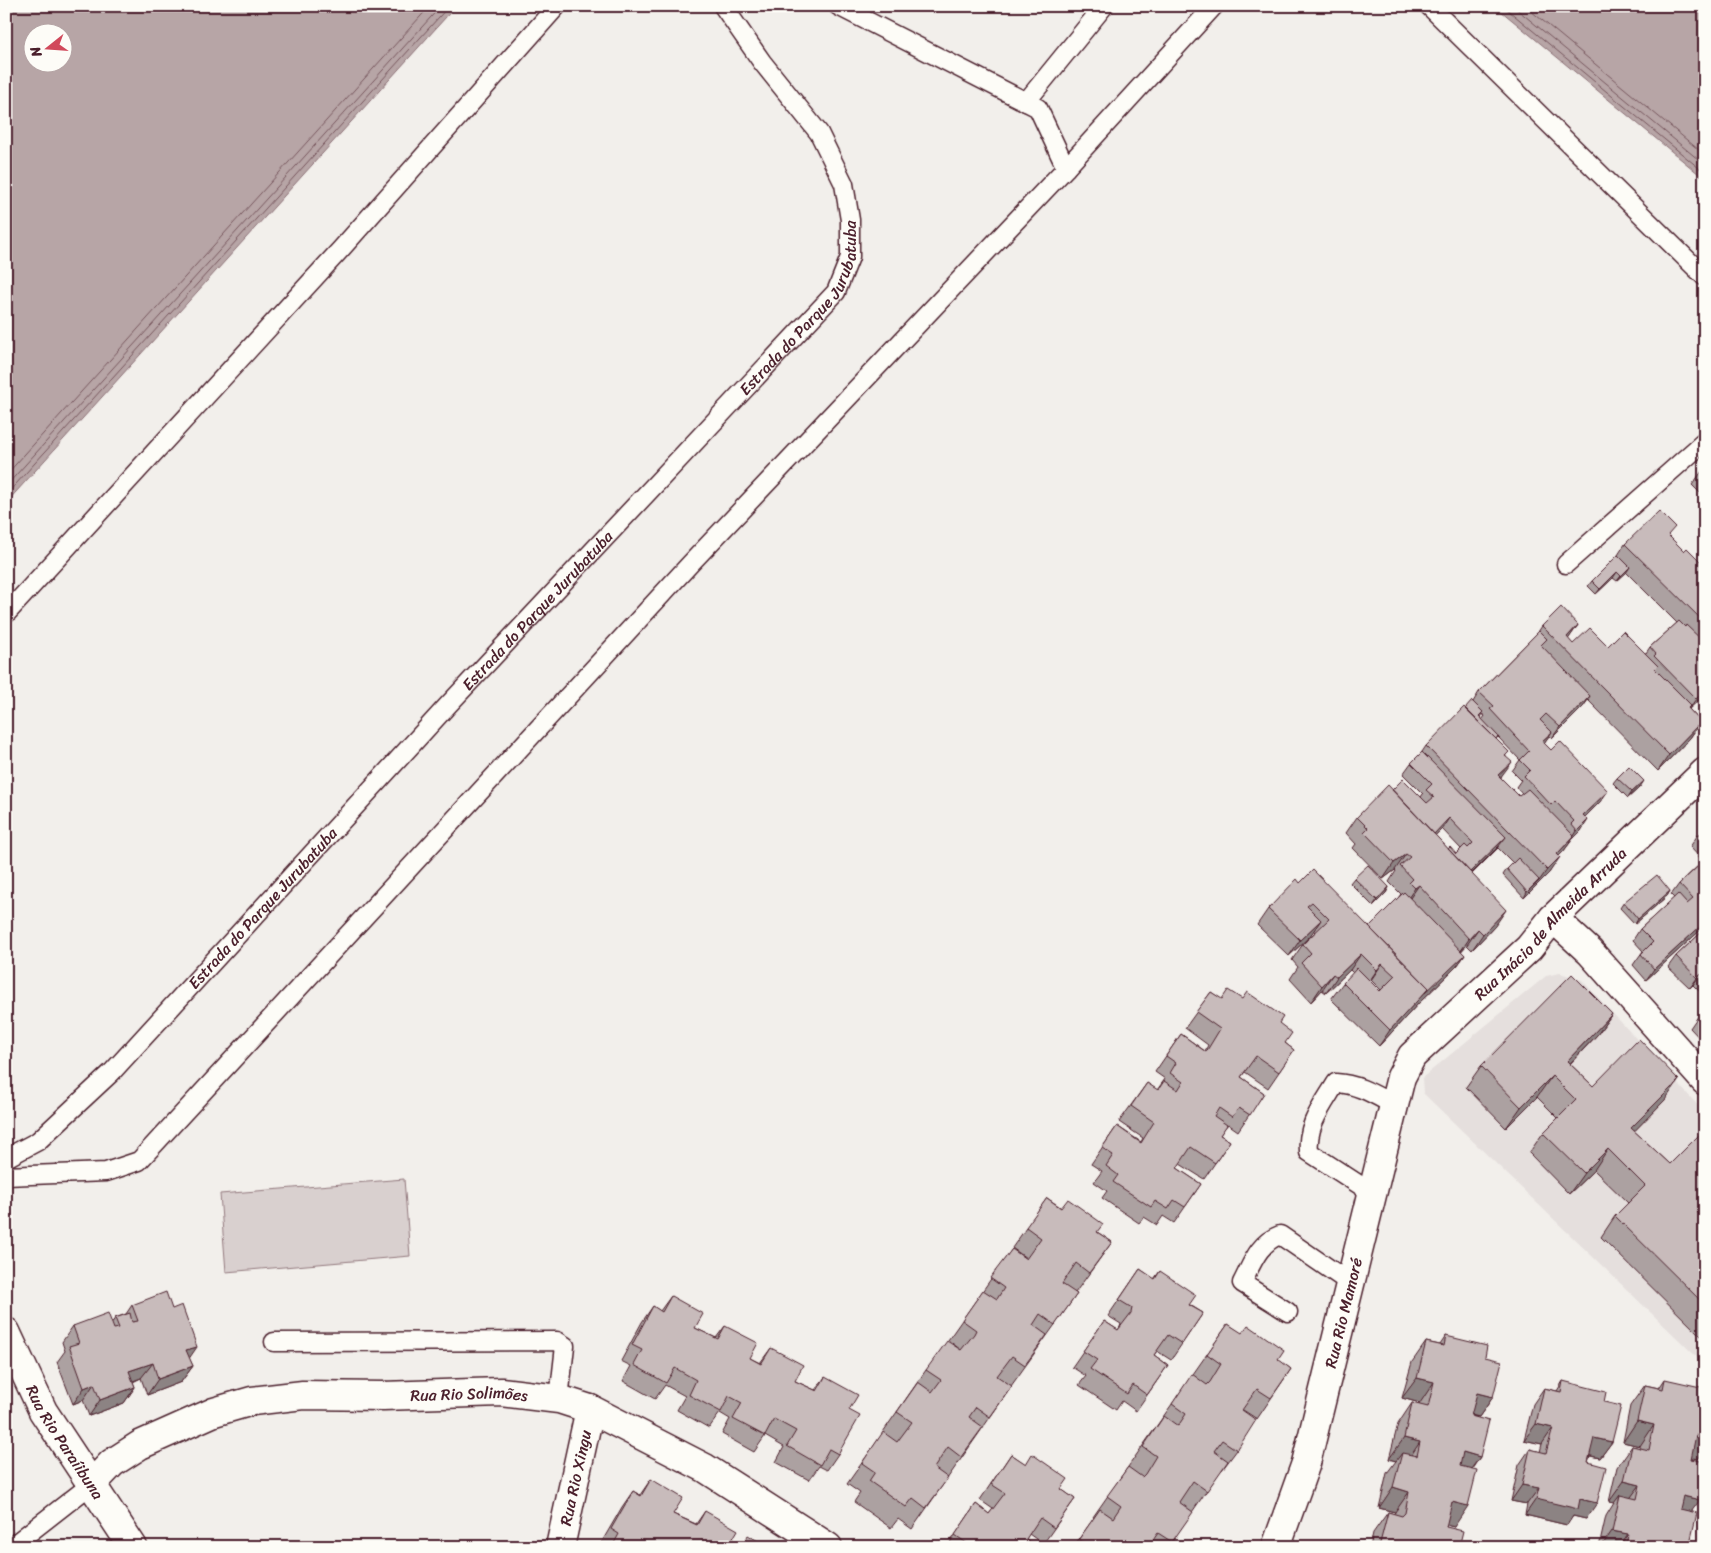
<svg xmlns="http://www.w3.org/2000/svg" width="1711" height="1553" viewBox="0 0 1711 1553" font-family="Sriracha,sans-serif">
<style>
.built{fill:#e5dfdd}
.green{fill:#d9d0cf;stroke:#92787d}
.water{fill:#b7a5a6;stroke:#8b6f75;fill-rule:evenodd}
.lines{fill:none;stroke-linecap:round;stroke-linejoin:round}
.shore{stroke:#76555c;stroke-width:1}
.lane-casing{stroke:#4a1f2b;stroke-width:21}
.street-casing{stroke:#4a1f2b;stroke-width:31}
.lane{stroke:#fdfcf7;stroke-width:18}
.street{stroke:#fdfcf7;stroke-width:28}
.wall{fill:#aca1a1;stroke:#4a1f2b;fill-rule:evenodd}
.shaded-wall{fill:#8c8383;stroke:#4a1f2b}
.building{fill:#c8bbbb;stroke:#4a1f2b}
.labels{text-anchor:middle;dominant-baseline:central;stroke-width:5;stroke-linejoin:round;paint-order:stroke}
.street-label{font-size:16px;fill:#4a1f2b;stroke:#fdfcf7}
</style>
<rect width="100%" height="100%" fill="#f2efeb"/>
<filter id="ink" filterUnits="userSpaceOnUse"><feTurbulence type="fractalNoise" baseFrequency=".02" numOctaves="2"/><feDisplacementMap in="SourceGraphic" scale="10" xChannelSelector="R" yChannelSelector="G"/><feConvolveMatrix kernelMatrix="1 2 1 2 8 2 1 2 1" color-interpolation-filters="sRGB"/></filter>
<g filter="url(#ink)">
<path class="built" d="M1560,973L1582,980L1705,1113V1365L1423,1093L1422,1078L1546,976Z"/>
<path class="green" d="M404,1179L410,1256L226,1272L220,1194Z"/>
<path class="water" d="M6,6H456L6,503ZM32,32H62V62H32Z
M1495,6H1705V179Z"/>
<g class="lines">
<path class="shore" d="M1503,6L1705,173
M1513,6L1705,165
M1525,6L1705,155
M6,475L430,6
M6,486L441,6
M6,495L449,6"/>
<defs>
<g id="lane">
<path d="M1429,6L1705,277"/>
<path d="M1026,102L1104,6"/>
<path d="M1066,168L1214,6"/>
<path d="M1566,564L1705,441"/>
<path d="M6,614L341,249L557,6"/>
<path id="s1" d="M6,1158L38,1141L112,1072L449,704L836,292L850,257V220L844,184L819,133L762,62L723,6"/>
<path d="M6,1176L106,1172L139,1161L691,563L1066,168L1038,108L838,6"/>
<path d="M1372,1193L1309,1152C1306,1125 1323,1105 1336,1083C1358,1084 1375,1095 1394,1105"/>
<path d="M1288,1312L1242,1283C1252,1264 1258,1243 1280,1235L1350,1283"/>
<path d="M274,1342L557,1341L565,1346L559,1399"/>
<path d="M11,1547L93,1483"/>
</g>
<g id="street">
<path d="M1553,918L1590,952L1705,1081"/>
<path id="s2" d="M6,1332L43,1411L133,1547"/>
<path id="s3" d="M93,1483L112,1463L140,1445L214,1412L252,1401L303,1395L383,1396L501,1392L559,1399L590,1409L705,1468L828,1547"/>
<path id="s4" d="M560,1547L590,1409"/>
<path id="s5" d="M1276,1547L1306,1463L1401,1077L1412,1056L1529,948L1553,918L1705,772"/>
</g>
</defs>
<use href="#lane" class="lane-casing"/>
<use href="#street" class="street-casing"/>
<use href="#lane" class="lane"/>
<use href="#street" class="street"/>
</g>
<path class="wall" d="M1705,467V498L1692,485Z
M1669,536L1684,551L1705,566V694L1689,709L1701,722L1690,738L1658,771L1588,700L1583,707L1552,738L1549,735L1544,743L1600,802L1585,817L1581,831L1572,840L1563,852L1559,856L1549,873L1524,898L1503,875L1507,869L1513,863L1498,848L1472,874L1495,926L1472,950L1467,945L1461,951L1465,955L1457,966L1418,1004L1379,1046L1331,999L1343,983L1353,973L1350,970L1326,993L1322,990L1311,1002L1290,979L1298,967L1292,960L1303,944L1315,932L1313,930L1310,936L1289,956L1257,925L1268,909L1300,883L1369,927L1398,898L1401,894L1389,882L1396,871L1395,870L1383,879L1353,848L1356,844L1346,833L1357,817L1392,790L1421,797L1423,794L1403,774L1411,763L1422,752L1426,746L1473,702L1479,692L1538,632L1542,626L1578,625L1568,639L1573,644L1608,646L1646,653L1650,647L1677,623L1626,572L1617,581L1613,578L1596,594L1588,586L1592,581L1618,555L1625,544ZM1482,714L1485,716L1482,720L1480,717ZM1498,737L1520,760L1512,771L1521,780L1516,787L1522,794L1519,796L1501,778L1506,756L1496,739ZM1442,829L1461,849L1456,854L1448,849L1435,835ZM1371,980L1381,990L1380,991L1370,981Z
M1617,778L1640,787L1628,798L1613,783Z
M1705,830V926L1646,980L1633,965L1643,951L1633,940L1640,929L1674,898L1671,895L1679,884L1703,861L1690,847L1697,836Z
M1354,878L1389,887L1386,893L1373,906L1350,883Z
M1670,891L1667,896L1635,924L1620,908L1624,902Z
M1705,929V997L1693,985L1690,988L1668,967L1676,956Z
M1211,992L1221,999L1279,1023L1285,1043L1294,1050L1268,1088L1245,1072L1241,1077L1264,1093L1238,1131L1228,1124L1224,1129L1220,1135L1230,1141L1204,1179L1180,1164L1177,1168L1201,1184L1174,1223L1163,1216L1157,1225L1144,1217L1139,1223L1102,1198L1107,1191L1094,1182L1102,1171L1091,1164L1117,1126L1141,1142L1143,1138L1119,1122L1147,1083L1157,1090L1165,1079L1155,1072L1181,1034L1205,1051L1208,1045L1185,1028Z
M1705,1009V1044L1690,1028L1701,1012Z
M1612,1014L1597,1035L1570,1064L1593,1086L1665,1100L1634,1131L1670,1164L1705,1136V1216L1703,1218L1705,1220V1340L1601,1237L1615,1216L1628,1203L1594,1170L1569,1194L1529,1153L1543,1133L1558,1118L1537,1097L1506,1128L1466,1087L1481,1066Z
M1047,1198L1112,1242L1075,1293L1077,1294L1011,1386H1012L912,1529L898,1519L891,1528L854,1502L860,1493L847,1484L883,1433V1432L926,1370L961,1350L948,1340L1012,1249L1026,1259V1258L1012,1248Z
M1140,1269L1154,1279L1160,1271L1190,1305L1203,1313L1171,1360L1157,1351L1154,1355L1168,1365L1136,1411L1122,1401L1116,1410L1079,1385L1086,1376L1072,1367L1104,1321L1118,1330L1120,1327L1121,1324L1108,1316Z
M671,1296L695,1328L716,1338L725,1326L750,1358L760,1363L771,1348L795,1381L815,1390L825,1377L849,1410L838,1454L827,1470L819,1466L809,1480L776,1462L784,1447L765,1436L754,1452L722,1434L730,1419L720,1413L709,1428L677,1410L685,1396L665,1385L655,1399L623,1381L631,1366L621,1361L642,1322L653,1306L660,1311Z
M132,1305L189,1358L193,1366L181,1382L147,1395L141,1378L133,1382L135,1387L124,1403L89,1416L83,1400L73,1404L57,1362L65,1351L62,1342L73,1326L112,1323L115,1318L126,1314Z
M1228,1324L1291,1369L1257,1419L1243,1410L1237,1450L1222,1470H1221L1168,1547H1073L1094,1518L1093,1517Z
M1446,1336L1485,1357L1493,1397L1479,1417L1471,1416L1480,1457L1472,1469L1454,1527L1447,1525L1446,1527L1459,1547H1370L1373,1533L1388,1512L1394,1514L1395,1512L1379,1508L1387,1473L1396,1461L1389,1459L1398,1424L1412,1403L1419,1405L1420,1403L1402,1398L1412,1362L1426,1342L1440,1345Z
M1665,1379L1698,1459L1692,1458V1512L1689,1547H1599L1606,1516L1614,1503L1609,1502L1617,1467L1632,1446L1640,1448V1446L1623,1442L1630,1406L1645,1385L1659,1388Z
M1563,1381L1604,1402L1612,1442L1600,1458L1590,1456L1588,1462L1586,1519L1573,1516L1567,1525L1525,1515L1527,1504L1511,1501L1519,1465L1530,1449L1540,1452L1542,1444L1524,1440L1533,1404L1544,1388L1557,1391Z
M1011,1454L1075,1499L1043,1544L1029,1534L1026,1539L1037,1547H947L976,1504L989,1514L993,1509L980,1500Z
M651,1479L673,1514L696,1524L705,1511L729,1545L732,1547H603L600,1545L622,1507L633,1491L640,1495Z"/>
<path class="shaded-wall" d="M1630,567L1626,573L1617,581L1621,576Z
M1617,572L1613,578L1596,594L1600,589Z
M1578,625L1567,641V637Z
M1705,690V694L1688,710L1696,699Z
M1590,696L1583,707L1552,738L1560,727Z
M1701,722L1690,738L1658,771L1669,755Z
M1552,732L1544,743L1542,741Z
M1512,762L1500,778L1498,775Z
M1644,781L1640,787L1628,798L1632,792Z
M1608,791L1600,802L1576,826L1583,815Z
M1449,818L1442,829L1421,849L1429,838Z
M1588,820L1581,831L1572,840L1563,852L1545,870L1557,854L1572,839L1577,831Z
M1506,837L1498,847L1458,887L1466,876Z
M1406,854L1395,870L1383,879L1394,863Z
M1560,857L1549,873L1524,898L1527,892L1539,881L1547,870Z
M1419,885L1408,901L1404,904L1415,888Z
M1389,887L1386,893L1373,906L1377,900Z
M1670,891L1667,896L1635,924L1638,919Z
M1506,910L1495,926L1472,950L1483,934Z
M1321,920L1310,936L1289,956L1300,940Z
M1705,922V926L1646,980L1654,969Z
M1478,929L1467,945L1458,955L1469,939Z
M1361,954L1350,970L1326,993L1337,977Z
M1465,955L1457,966L1418,1004L1379,1046L1390,1030L1429,988Z
M1382,964L1371,980L1366,986L1377,970Z
M1333,974L1322,990L1311,1002L1322,986Z
M1701,974L1693,985L1690,988L1697,978Z
M1612,1014L1597,1035L1555,1079L1567,1061Z
M1552,1076L1537,1097L1506,1128L1521,1107Z
M1679,1080L1665,1100L1617,1149L1631,1128Z
M1608,1149L1594,1170L1569,1194L1584,1173Z
M1705,1211V1216L1692,1228Z
M197,1347L186,1363V1350Z
M153,1363L141,1378L117,1387L129,1371Z
M193,1366L181,1382L147,1395L158,1379Z
M1417,1378L1434,1382L1420,1403L1402,1398Z
M94,1384L83,1400L73,1404L84,1388Z
M135,1387L124,1403L89,1416L100,1400Z
M1477,1393L1493,1397L1479,1417L1463,1413Z
M1637,1421L1654,1425L1640,1446L1623,1442Z
M1536,1424L1553,1428L1542,1444L1524,1440Z
M1696,1435L1705,1437V1450L1698,1459L1682,1456Z
M1404,1438L1420,1442L1406,1463L1402,1453L1396,1461L1389,1459Z
M1594,1438L1612,1442L1600,1458L1583,1454Z
M1463,1452L1480,1457L1465,1477L1449,1473Z
M1624,1481L1640,1485L1625,1505L1620,1495L1614,1503L1609,1502Z
M1522,1485L1539,1488L1527,1504L1511,1501Z
M1393,1487L1409,1492L1395,1512L1379,1508Z
M1683,1496L1700,1500L1685,1520L1668,1517Z
M1536,1499H1580L1597,1503L1586,1519L1573,1516L1567,1525L1525,1515Z
M1452,1502L1468,1506L1454,1527L1438,1523Z
M1612,1531L1628,1534L1619,1547H1601Z"/>
<path class="building" d="M1659,511L1675,527L1668,535L1684,551L1687,548L1705,566V623L1625,544Z
M1618,555L1630,567L1621,576L1617,572L1600,589L1592,581Z
M1561,607L1578,625L1567,637L1573,644L1590,628L1608,646L1623,631L1658,666L1655,669L1691,705L1688,708L1701,722L1669,755L1542,626Z
M1679,621L1685,627L1686,625L1705,643V690L1696,699L1654,656L1656,654L1650,647Z
M1539,631L1547,639L1541,645L1590,696L1560,727L1546,714L1540,720L1552,732L1542,741L1551,750L1560,741L1608,791L1583,815L1588,820L1577,831L1571,824L1574,821L1555,801L1551,805L1524,776L1530,770L1520,760L1529,751L1490,709L1494,706L1479,692Z
M1472,701L1483,712L1479,716L1498,736L1496,739L1465,709Z
M1464,707L1509,752L1505,756L1512,762L1498,775L1519,796L1528,789L1574,836L1557,854L1560,857L1547,870L1426,746Z
M1422,752L1506,837L1470,872L1448,849L1450,847L1456,854L1465,845L1468,848L1473,843L1449,818L1434,834L1392,790L1403,779L1427,803L1434,797L1426,790L1432,784L1411,763Z
M1629,766L1644,781L1632,792L1617,778Z
M1388,785L1506,910L1483,934L1478,929L1469,939L1419,885L1415,888L1409,882L1412,879L1400,866L1410,857L1406,854L1394,863L1364,832L1368,828L1357,817Z
M1705,830V844L1697,836Z
M1518,858L1539,880L1527,892L1507,869Z
M1705,860V922L1654,969L1641,954L1653,942L1640,929L1678,894L1687,904L1693,899L1679,884Z
M1368,865L1389,887L1377,900L1354,878Z
M1313,870L1429,988L1390,1030L1343,983L1357,968L1380,991L1395,976L1382,964L1377,970L1361,954L1337,977L1333,974L1322,986L1301,963L1311,953L1303,944L1329,919L1312,902L1307,906L1321,920L1300,940L1268,909L1297,879L1300,883Z
M1657,875L1670,891L1638,919L1624,902Z
M1404,892L1465,955L1425,993L1429,988L1369,927Z
M1705,929V978L1701,974L1697,978L1676,956Z
M1572,974L1612,1014L1567,1061L1593,1086L1639,1039L1679,1080L1631,1128L1670,1164L1701,1133L1705,1136V1206L1697,1212L1705,1220V1305L1615,1216L1645,1186L1608,1149L1584,1173L1543,1133L1576,1100L1552,1076L1521,1107L1481,1066Z
M1228,990L1242,999L1247,992L1283,1017L1279,1023L1292,1033L1285,1043L1294,1050L1279,1072L1256,1056L1241,1077L1264,1093L1250,1115L1239,1108L1232,1117L1219,1108L1214,1116L1227,1125L1220,1135L1230,1141L1215,1163L1191,1147L1177,1168L1201,1184L1185,1207L1174,1200L1168,1209L1155,1201L1151,1207L1113,1182L1118,1175L1106,1166L1113,1155L1102,1148L1117,1126L1141,1143L1154,1122L1131,1106L1147,1083L1158,1090L1164,1081L1178,1090L1183,1082L1170,1073L1176,1063L1166,1056L1181,1034L1206,1052L1220,1029L1196,1012L1211,992L1222,999Z
M1705,1009V1016L1701,1012Z
M1047,1198L1061,1208L1068,1199L1103,1224L1097,1232L1112,1242L1089,1273L1076,1263L1062,1284L1077,1294L1055,1325L1040,1314L1033,1325L1047,1335L1025,1365L1012,1356L997,1376L1012,1386L990,1417L976,1407L969,1417L983,1427L961,1457L948,1447L934,1468L948,1478L926,1508L913,1498L906,1507L869,1481L875,1472L862,1463L883,1432L897,1442L912,1422L897,1412L918,1382L932,1392L941,1380L926,1370L947,1341L961,1350L974,1334L976,1330L962,1320L983,1290L997,1299L1004,1288L990,1278L1012,1249L1026,1259L1041,1238L1026,1227Z
M1140,1269L1155,1279L1160,1271L1196,1295L1189,1305L1203,1313L1182,1344L1168,1335L1154,1355L1168,1365L1147,1395L1133,1385L1127,1394L1090,1369L1097,1360L1083,1351L1104,1321L1118,1330L1131,1313L1132,1308L1119,1300Z
M166,1292L172,1309L182,1305L197,1347L186,1350L193,1366L158,1379L153,1363L129,1371L135,1387L100,1400L94,1384L84,1388L69,1346L79,1343L73,1326L108,1313L114,1329L119,1328L115,1318L130,1313L132,1322L138,1321L132,1305Z
M671,1296L703,1314L695,1328L718,1339L725,1326L758,1343L750,1358L761,1364L771,1348L803,1365L795,1381L817,1391L825,1377L858,1395L849,1410L860,1416L838,1454L829,1449L820,1465L787,1446L796,1431L774,1419L765,1436L733,1419L742,1403L729,1396L721,1412L689,1395L696,1380L675,1368L666,1383L634,1365L642,1350L632,1345L653,1306L662,1312Z
M1228,1324L1242,1333L1248,1325L1284,1350L1278,1359L1291,1369L1271,1398L1257,1389L1242,1410L1256,1420L1237,1450L1222,1440L1214,1451L1228,1461L1207,1491L1193,1481L1179,1502L1193,1512L1172,1542L1158,1533L1151,1543L1156,1547H1090L1079,1539L1100,1509L1113,1518L1121,1506L1107,1496L1128,1467L1142,1477L1145,1474L1156,1456L1143,1447L1164,1416L1178,1426L1186,1414L1172,1404L1192,1374L1207,1385L1210,1382L1221,1364L1207,1354Z
M1446,1336L1487,1346L1485,1357L1502,1361L1493,1397L1477,1393L1471,1416L1489,1421L1480,1457L1463,1452L1460,1466L1477,1470L1468,1506L1452,1502L1446,1527L1463,1531L1459,1547H1379L1388,1512L1402,1516L1405,1513L1409,1492L1393,1487L1402,1453L1417,1456L1420,1442L1404,1438L1412,1403L1428,1407L1434,1382L1417,1378L1426,1342L1444,1346Z
M1665,1379L1705,1388V1437L1696,1435L1691,1459L1705,1462V1478L1700,1500L1683,1496L1680,1509L1697,1513L1689,1547H1679L1671,1545V1547H1626L1628,1534L1612,1531L1620,1495L1637,1499L1640,1485L1624,1481L1632,1446L1649,1450L1654,1425L1637,1421L1645,1385L1663,1389Z
M1563,1381L1606,1392L1604,1402L1621,1406L1612,1442L1594,1438L1588,1462L1606,1467L1597,1503L1580,1499L1578,1509L1536,1499L1539,1488L1522,1485L1530,1449L1546,1453L1553,1428L1536,1424L1544,1388L1561,1392Z
M1011,1454L1026,1464L1032,1454L1068,1479L1061,1489L1075,1499L1054,1528L1040,1518L1026,1539L1037,1547H966L968,1544L955,1535L976,1504L989,1514L1005,1493L991,1484Z
M651,1479L683,1498L673,1514L697,1525L705,1511L738,1530L729,1545L732,1547H612L619,1534L611,1529L633,1491L641,1496Z
M748,1535L768,1547H742Z"/>
</g>
<g class="labels">
<g class="street-label">
<text stroke="none"><textPath href="#s1" startOffset="1170">Estrada do Parque Jurubatuba</textPath></text>
<text stroke="none"><textPath href="#s1" startOffset="765">Estrada do Parque Jurubatuba</textPath></text>
<text stroke="none"><textPath href="#s1" startOffset="360">Estrada do Parque Jurubatuba</textPath></text>
<text stroke="none"><textPath href="#s5" startOffset="702">Rua Inácio de Almeida Arruda</textPath></text>
<text stroke="none"><textPath href="#s5" startOffset="244">Rua Rio Mamoré</textPath></text>
<text stroke="none"><textPath href="#s3" startOffset="399">Rua Rio Solimões</textPath></text>
<text stroke="none"><textPath href="#s2" startOffset="125">Rua Rio Paraíibuna</textPath></text>
<text stroke="none"><textPath href="#s4" startOffset="71">Rua Rio Xingu</textPath></text>
</g>
</g>
<rect width="1711" height="1553" fill="none" stroke="#fdfcf7" stroke-width="25"/>
<rect x="12" y="12" width="1686" height="1528" fill="none" stroke="#4a1f2b" stroke-width="2" filter="url(#ink)"/>
<g transform="translate(48 48) rotate(253)"><circle r="24" fill="#fdfcf7" stroke="#b5a4a5"/>
<path d="M0-4L9 19L0 12L-9 19Z" fill="#d1495b"/>
<text y="-8" font-size="14" font-weight="bold" text-anchor="middle" fill="#4a1f2b">N</text>
</g>
</svg>
